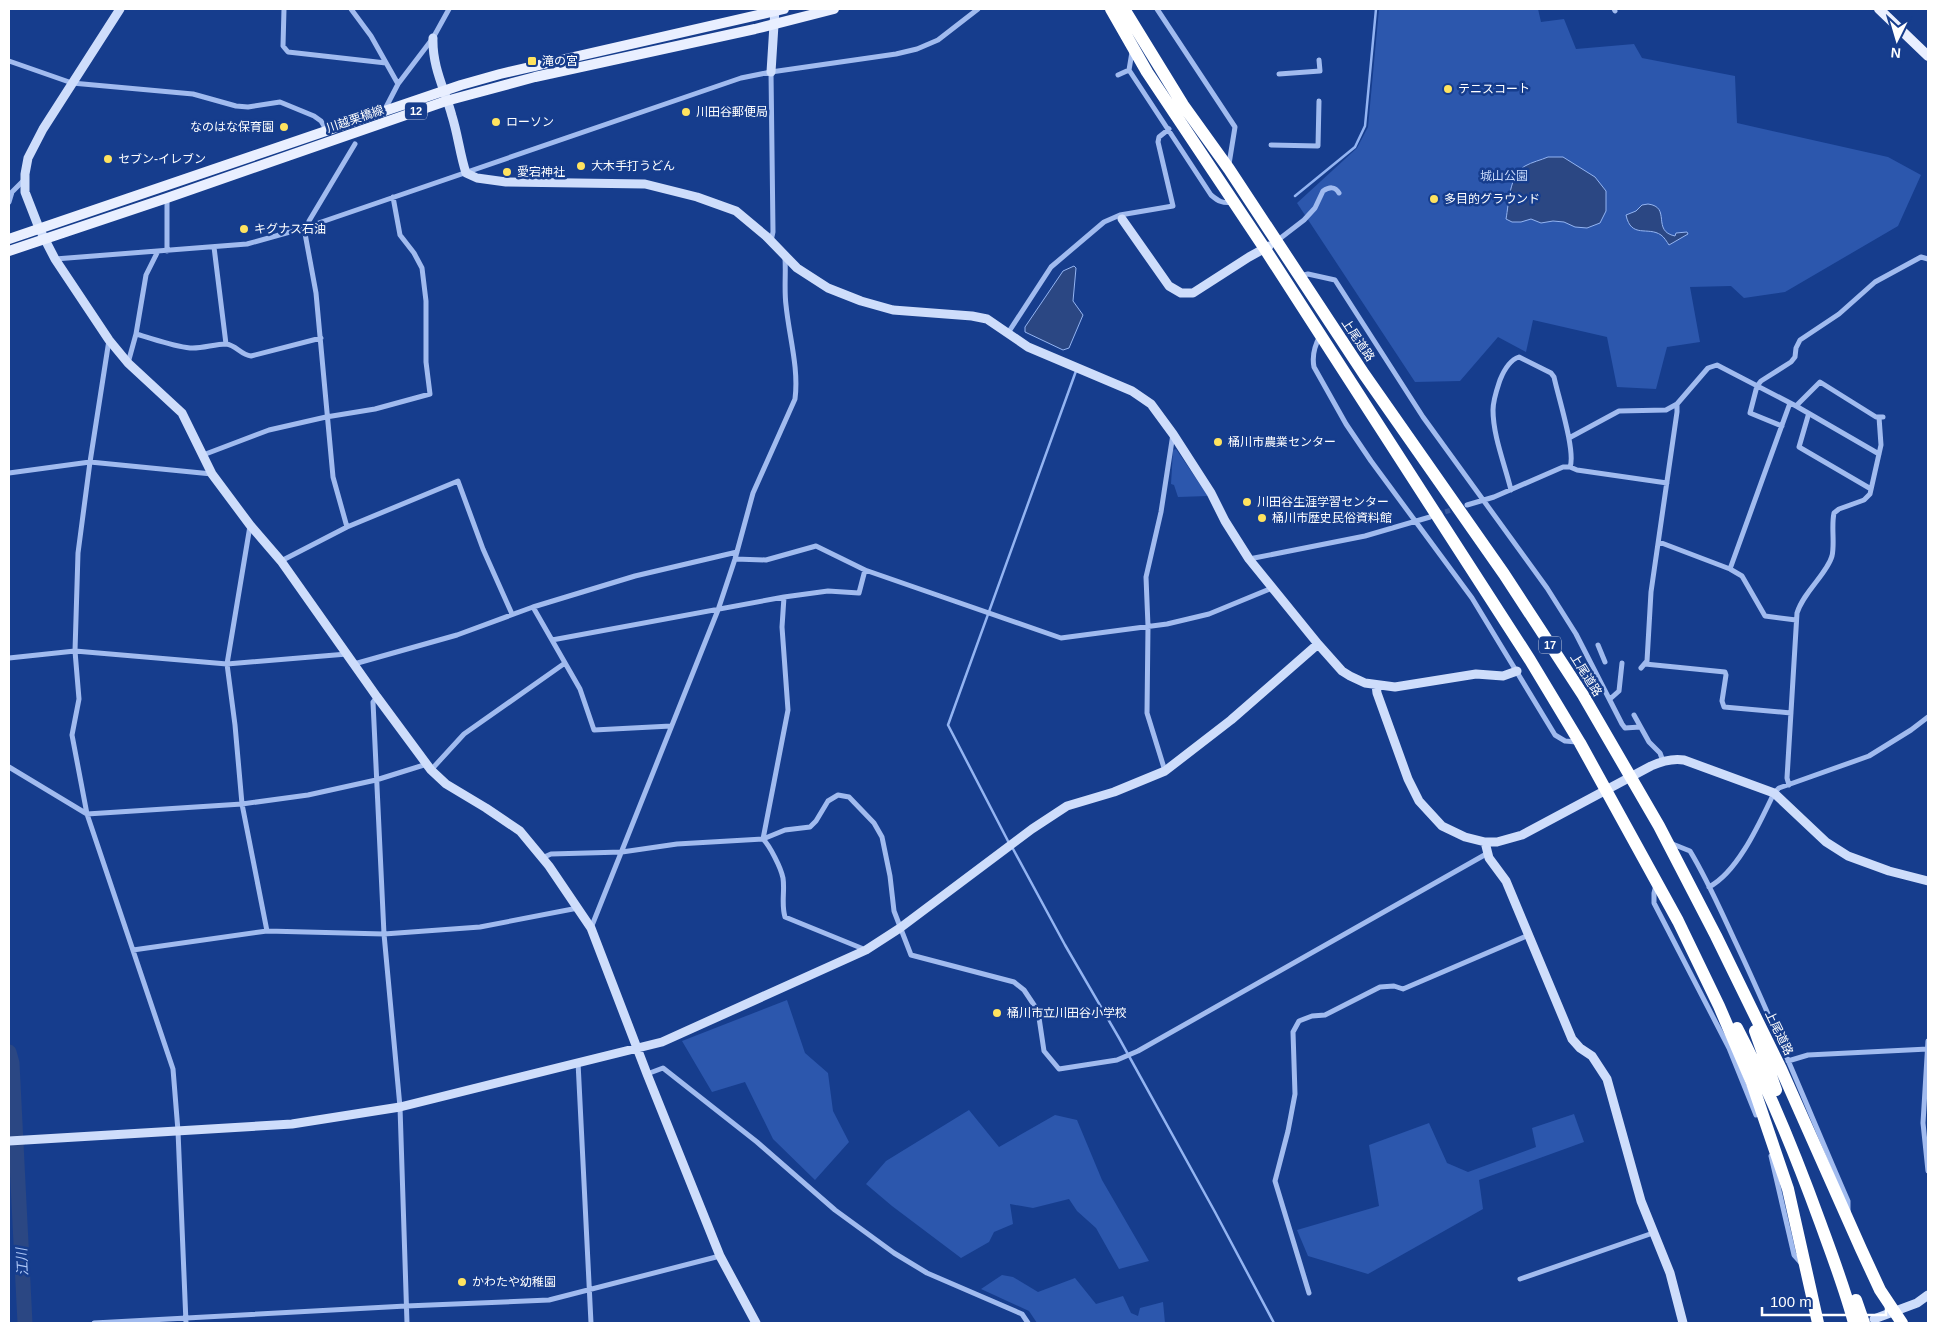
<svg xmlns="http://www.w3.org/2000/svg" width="1937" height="1332" viewBox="0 0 1937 1332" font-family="Helvetica,'Noto Sans JP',sans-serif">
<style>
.green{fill:#2c57ad}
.water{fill:#2b4783;stroke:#93b4f2}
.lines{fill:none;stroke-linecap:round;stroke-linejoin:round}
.stream{stroke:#93b4f2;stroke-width:2.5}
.river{stroke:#2b4783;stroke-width:15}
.street-tunnel{stroke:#395a9e;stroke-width:5;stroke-dasharray:5 2.5;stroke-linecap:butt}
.street{stroke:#a1bbef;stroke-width:5}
.secondary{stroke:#ceddfb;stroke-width:9}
.primary{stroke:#e9efff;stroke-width:10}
.highway{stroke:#fff;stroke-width:12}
.poi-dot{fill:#ffe35f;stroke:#163d8d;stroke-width:2}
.labels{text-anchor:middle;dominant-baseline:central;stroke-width:5;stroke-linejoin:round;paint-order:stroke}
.shield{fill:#163d8d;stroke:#b9c5dd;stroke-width:1}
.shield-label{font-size:11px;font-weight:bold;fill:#fff}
.poi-label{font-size:12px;fill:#fff;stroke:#163d8d;text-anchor:start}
.street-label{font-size:12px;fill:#fff;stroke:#163d8d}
.park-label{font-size:12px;fill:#c7d9fb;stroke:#163d8d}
.water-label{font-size:14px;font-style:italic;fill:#adc6f6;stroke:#163d8d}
</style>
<rect width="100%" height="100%" fill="#163d8d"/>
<path class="green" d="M1379,9H1538L1541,22L1564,19L1576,49L1634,44L1642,58L1735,76L1737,123L1888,157L1921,175L1898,226L1785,292L1744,298L1731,286L1690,287L1700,342L1667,347L1656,389L1617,387L1607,337L1533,320L1526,352L1498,337L1460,381L1415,382L1297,203L1357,148L1368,127Z
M1176,449L1208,496L1178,497L1174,485L1171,484L1173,450Z
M787,1000L805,1053L828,1073L833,1111L849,1142L815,1180L773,1139L745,1082L712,1092L682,1041Z
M969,1110L999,1147L1055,1115L1077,1120L1102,1180L1149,1261L1119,1269L1096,1228L1077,1211L1069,1199L1033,1208L1010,1204L1013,1224L994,1232L989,1242L961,1258L892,1206L866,1184L886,1161Z
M1574,1114L1584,1142L1479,1180L1483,1209L1368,1274L1308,1256L1297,1230L1379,1206L1369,1145L1429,1123L1447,1163L1468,1172L1536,1147L1532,1128Z
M1002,1275L1013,1277L1038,1292L1075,1278L1096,1304L1123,1296L1131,1313L1138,1316L1140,1308L1163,1302L1165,1323H1037L1029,1311L981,1289Z"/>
<path class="water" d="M1548,157H1563L1595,177L1606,191V211L1600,223L1587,228L1575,227L1564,222L1553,221L1541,223L1531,219L1521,222H1512L1506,219C1509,203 1509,175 1525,166C1532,162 1541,160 1548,157Z
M1648,204C1672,207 1651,231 1675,236L1676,233L1687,232L1688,234L1669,245C1667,242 1664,237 1661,235C1648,226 1631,239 1626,215L1636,211L1642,205Z
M1074,266L1076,268L1073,301L1083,315L1069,348L1063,350L1025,332V327L1063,271Z"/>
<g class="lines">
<path class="stream" d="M1295,196L1355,147L1365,126L1376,9
M1009,843L948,725L1076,371
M1012,847L1065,945L1119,1038L1215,1212L1274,1323"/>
<path class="river" d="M9,1052L12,1063L25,1323"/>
<path class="street-tunnel" d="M1438,514L1458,508"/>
<path class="street" d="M284,9L283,46L288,52L386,63
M351,9L371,36L398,84
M1157,9L1235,127L1229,164
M1614,9L1615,11
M1132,52L1129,70L1211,195C1218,201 1223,204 1233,202
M9,61L72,83L193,94L236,106L248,107L280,102L314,116L321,121L327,131
M1279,74L1320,71L1319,60
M1118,75L1129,70
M384,111L398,84L433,38L449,9
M1271,145L1318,146L1319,101
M167,199V251
M9,202L12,192L24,180
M309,226V221L355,144
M304,228L316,293L333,477L347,527
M1278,240L1304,220L1315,208L1323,191C1329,187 1335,186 1339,193
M771,241L773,232L771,72
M214,247L226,344
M55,259L247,244L304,228L741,78L771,72L896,54L917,49L938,40L978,9
M1299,276L1308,274L1335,280L1423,417L1547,588L1576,634L1622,724L1625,728L1640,727
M1008,333L1051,267L1104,222L1120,215L1173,206L1158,142L1159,137L1169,129
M136,334L146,275L158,251
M1320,336C1315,345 1312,357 1314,367L1346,424L1371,461L1472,598L1555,735L1565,741L1577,742
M109,340L90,462L78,553L75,651L79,699L72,735L87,814L173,1069L178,1131L186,1323
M128,363L136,334C154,339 172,346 190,348C202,349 214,344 226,344C236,345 241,355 251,356L321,338
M1796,406L1820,382L1876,417H1883
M1810,414L1808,416L1799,447L1871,489
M1782,426L1750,413L1757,386L1761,381L1791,362L1795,357L1796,348L1800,340L1839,314L1875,282L1921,257L1928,259
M1569,438L1619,411L1666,410L1677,404L1708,368L1717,365L1796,406L1879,454
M203,455L269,430L326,417L375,409L430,394L426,362V301L422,268L414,253L400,235L393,197
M9,473L90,462L212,474
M1511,490C1505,465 1493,436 1493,410C1493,400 1497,389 1500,380C1504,370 1510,360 1519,357L1551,373L1554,377C1558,396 1576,452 1570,467
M1467,505L1494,497L1563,467H1570L1577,470L1667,483
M250,526L227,664L235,725L242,804L267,931
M1659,542L1730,569L1742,576L1765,616L1796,620
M735,559L766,560L816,546L865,570L1061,638L1167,624L1209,614L1272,588
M1249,559L1365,536L1430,517
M281,561L347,527L458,481L483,549L512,614
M1730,569L1790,403
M784,597L782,627L788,710L763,839C770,846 781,868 783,878C785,891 781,904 785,917L866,950
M533,607L580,689L594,730L671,726
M552,640L784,597L828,591L859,593L865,570
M1598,645L1605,662
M9,658L75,651L227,664L347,654
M354,664L457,635L533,607L635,576L737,552
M1645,664L1725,672L1726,675L1722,701L1724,707L1791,713
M1641,668L1647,661L1651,592L1677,412V404
M377,697L373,702L384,934L400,1107L407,1323
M1610,699L1619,691L1622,663
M1634,715L1649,742L1660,753L1663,761
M9,767L87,814L242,804L308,795L376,780L427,764
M431,770L464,734L565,663
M1165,771L1147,713L1148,626L1146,577L1161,512L1173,434
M1789,785L1787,778L1797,613C1804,591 1827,574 1832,556C1835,543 1831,527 1834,513L1839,509L1864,500L1870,494L1881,445L1879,417
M1670,843L1690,851C1707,879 1720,909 1734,939C1775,1025 1810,1114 1848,1201V1211
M542,858L551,854L622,852L677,844L763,839L785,830L810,827L816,821L828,801L838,795L849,797L874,823L882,837L890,876L894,911L911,955L1014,982L1024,990L1038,1011L1044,1051L1059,1069L1117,1060L1138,1051L1488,853
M1656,885L1654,893V903L1729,1048L1756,1115
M1709,887C1738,872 1760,822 1774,793L1779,788L1869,756L1911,730L1928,717
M591,928L718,610L735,559L753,493L795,399C799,368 789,336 786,305C784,290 786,274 785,258
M133,950L267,931L384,934L480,927L578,908
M1928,1041L1923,1123L1928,1171
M1788,1061L1808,1055L1928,1049
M578,1062L591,1323
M647,1074L663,1068L757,1142L835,1210L894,1253L927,1273L1022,1314L1028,1323
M1771,1156L1794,1255L1802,1264
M1520,1279L1653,1233
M1309,1293L1275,1181L1288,1131L1295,1094L1293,1032L1299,1021L1312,1016L1325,1015L1380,987L1394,986L1403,989L1529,935
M94,1323L406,1306L549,1300L720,1256"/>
<path class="secondary" d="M120,9L43,129L28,158L25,174V192L39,228L55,259L109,340L128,363L182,413L212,474L250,525L281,561L377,697L431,770L446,784L486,808L520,831L549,866L591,928L647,1074L720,1256L756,1323
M433,38C432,67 445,90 452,116C458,135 460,155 466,173L477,178L506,182L645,184L697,197L736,211L767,237L797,268L828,288L861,301L893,310L972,316L987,319L1028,347L1132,391L1151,404L1173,434L1211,493L1225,521L1249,559L1318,644L1342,671L1350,676L1365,683L1395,687L1476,674L1503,676L1517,671
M771,72L775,9
M1122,219L1169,286L1181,293H1193L1249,257L1269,246
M1376,685L1377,693L1408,779L1419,801L1442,826L1465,837L1485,842H1497L1522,835L1651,766C1662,761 1672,758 1684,760L1774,793L1826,842L1848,856L1889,871L1928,881
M1485,842L1489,858L1506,881L1572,1039L1580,1048L1592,1056L1607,1079L1641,1201L1670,1273L1683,1323
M9,1141L292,1124L400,1107L662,1042L866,950L900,928L1032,829L1067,806L1114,792L1165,771L1231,720L1318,644
M1874,1319L1917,1303L1928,1295"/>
<path class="primary" d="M1879,9L1928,56
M9,239L461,85L500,74L784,9
M9,251L167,198L446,101L535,77L755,29L834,9"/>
<path class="highway" d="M1111,9L1147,72L1265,249L1530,660L1580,743L1678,921L1719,1006L1752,1083L1788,1189L1818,1323
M1124,9L1183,105L1229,169L1364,374L1504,574L1583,695L1659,826L1716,936L1781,1069L1861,1249L1880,1290L1902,1323
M1737,1028C1770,1091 1796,1156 1820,1222C1832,1255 1845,1289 1854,1323
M1755,1031L1776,1090
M1856,1300L1864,1323"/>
</g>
<g class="poi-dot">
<rect x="527" y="56" width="10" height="10" rx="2.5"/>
<circle cx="1448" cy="89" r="5"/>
<circle cx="686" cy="112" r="5"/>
<circle cx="496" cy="122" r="5"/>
<circle cx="284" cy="127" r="5"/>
<circle cx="108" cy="159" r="5"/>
<circle cx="581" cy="166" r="5"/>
<circle cx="507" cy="172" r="5"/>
<circle cx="1434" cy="199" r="5"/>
<circle cx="244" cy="229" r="5"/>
<circle cx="1218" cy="442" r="5"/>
<circle cx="1247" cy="502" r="5"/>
<circle cx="1262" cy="518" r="5"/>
<circle cx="997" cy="1013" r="5"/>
<circle cx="462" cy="1282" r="5"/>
</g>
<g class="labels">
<g class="shield">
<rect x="405" y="102.5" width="22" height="17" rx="4"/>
<rect x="1539" y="636.5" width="22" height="17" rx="4"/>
</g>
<g class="shield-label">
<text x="416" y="111">12</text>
<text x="1550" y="645">17</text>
</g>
<g class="poi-label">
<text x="542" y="61">滝の宮</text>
<text x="1458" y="89">テニスコート</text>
<text x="696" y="112">川田谷郵便局</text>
<text x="506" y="122">ローソン</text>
<text x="274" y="127" text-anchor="end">なのはな保育園</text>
<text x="118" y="159">セブン-イレブン</text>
<text x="591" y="166">大木手打うどん</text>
<text x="517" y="172">愛宕神社</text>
<text x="1444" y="199">多目的グラウンド</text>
<text x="254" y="229">キグナス石油</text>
<text x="1228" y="442">桶川市農業センター</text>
<text x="1257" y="502">川田谷生涯学習センター</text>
<text x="1272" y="518">桶川市歴史民俗資料館</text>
<text x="1007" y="1013">桶川市立川田谷小学校</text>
<text x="472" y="1282">かわたや幼稚園</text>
</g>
<g class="street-label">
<text transform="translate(355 119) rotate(-19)">川越栗橋線</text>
<text transform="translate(1358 340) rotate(56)">上尾道路</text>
<text transform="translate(1586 675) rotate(58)">上尾道路</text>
<text transform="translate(1779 1033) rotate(64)">上尾道路</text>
</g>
<g class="park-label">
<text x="1504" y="176">城山公園</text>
</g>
<g class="water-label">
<text transform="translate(22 1262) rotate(-93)">江川</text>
</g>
</g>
<rect width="1937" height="1332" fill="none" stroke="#ffffff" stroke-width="20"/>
<g transform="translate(1897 40) rotate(185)" stroke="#163d8d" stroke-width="4" paint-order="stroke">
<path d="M0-4L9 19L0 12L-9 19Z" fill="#ffffff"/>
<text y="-8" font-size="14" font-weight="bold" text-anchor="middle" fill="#ffffff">N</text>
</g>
<path d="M1762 1307v8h124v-8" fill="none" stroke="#ffffff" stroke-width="2.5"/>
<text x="1770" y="1307" font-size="15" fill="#ffffff" stroke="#163d8d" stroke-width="4" paint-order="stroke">100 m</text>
</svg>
